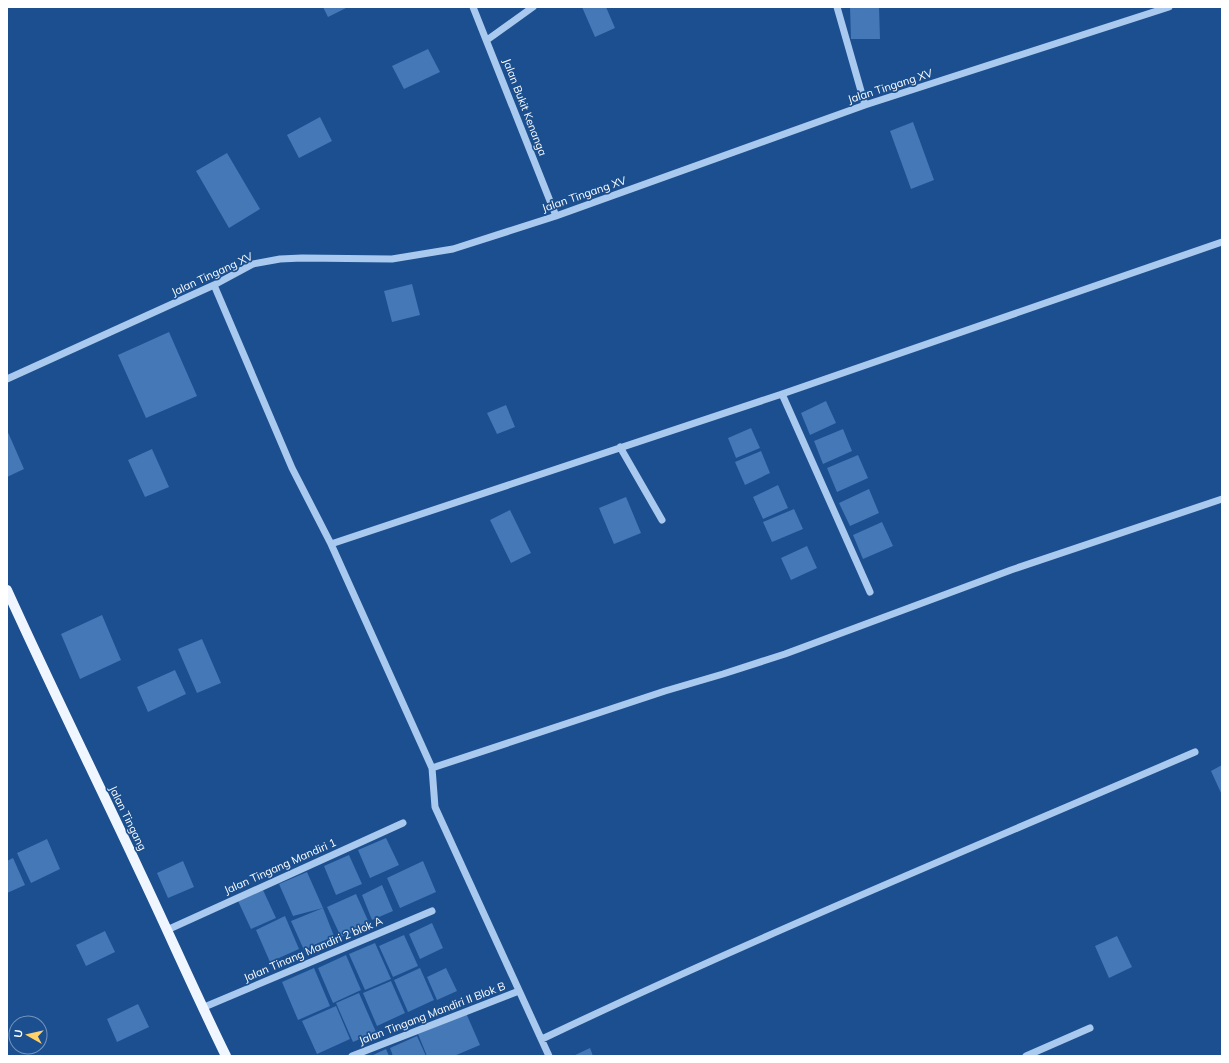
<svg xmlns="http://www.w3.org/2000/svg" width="1229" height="1063" viewBox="0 0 1229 1063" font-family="Mulish,sans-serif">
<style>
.building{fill:#4478b7}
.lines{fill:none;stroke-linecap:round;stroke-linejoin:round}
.minor{stroke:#a9c9ee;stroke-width:7}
.major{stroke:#f0f6ff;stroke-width:10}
.labels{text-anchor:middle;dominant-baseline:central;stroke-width:3.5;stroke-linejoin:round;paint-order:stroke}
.street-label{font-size:11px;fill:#fff;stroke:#1b4f8f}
</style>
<rect width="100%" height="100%" fill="#1b4f8f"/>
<path class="building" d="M323,7H348L328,17Z
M582,7H606L615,28L595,37Z
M850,7H879L880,39H851Z
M428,49L440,72L404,89L392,66Z
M320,117L332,141L299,158L287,135Z
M913,122L934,180L911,189L890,131Z
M227,153L260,209L229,228L196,171Z
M412,284L420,315L392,322L384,291Z
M169,332L197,396L146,418L118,355Z
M826,401L836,423L810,435L801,413Z
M506,405L515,427L497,434L487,413Z
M751,428L760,448L736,458L728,438Z
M843,429L852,451L823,464L814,441Z
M7,430L24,469L7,477Z
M152,449L169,487L145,497L128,460Z
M761,451L770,473L745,485L735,462Z
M858,455L868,478L837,492L827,468Z
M778,485L788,508L763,519L753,497Z
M869,489L879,513L850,526L839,503Z
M626,497L641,533L614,544L599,508Z
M794,509L803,529L772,542L763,522Z
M510,510L531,553L511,563L490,520Z
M882,522L893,546L863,559L853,535Z
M807,546L817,568L791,580L781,558Z
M102,615L121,660L80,679L61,634Z
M202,639L221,683L197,693L178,649Z
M175,670L186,694L148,712L137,687Z
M1222,765V795L1211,771Z
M386,838L399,865L370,878L358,850Z
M47,839L60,869L31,883L17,853Z
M349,855L362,884L336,895L324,866Z
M13,858L25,885L7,893V861Z
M183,861L194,887L168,898L157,873Z
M423,861L436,892L400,908L387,878Z
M307,872L323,908L293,916L279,884Z
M382,885L393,911L372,920L362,895Z
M263,890L276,918L251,929L238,901Z
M356,894L370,925L341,937L327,907Z
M323,908L334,936L304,950L291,921Z
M285,916L299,949L270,962L256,930Z
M432,923L443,948L420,959L409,934Z
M105,931L115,952L86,966L76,945Z
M404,935L418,966L393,977L379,946Z
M1117,936L1132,967L1109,978L1095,946Z
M375,943L391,979L365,990L349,954Z
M346,955L361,990L333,1003L318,968Z
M314,968L330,1006L298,1020L282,982Z
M420,968L434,1000L408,1012L394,980Z
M446,968L457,991L437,1000L427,977Z
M391,981L405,1013L377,1026L363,993Z
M359,993L376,1032L353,1042L336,1003Z
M138,1004L149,1027L117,1042L107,1019Z
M336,1006L350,1039L317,1054L302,1021Z
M466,1013L480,1045L454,1056H427L418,1034Z
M417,1036L426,1056H393L390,1048Z
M590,1048L593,1056H573Z
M386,1049L389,1056H371Z"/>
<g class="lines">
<path class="minor" d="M473,7L556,216
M837,7L865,105
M487,40L533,7
M214,285L292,468L331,544L432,768L435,807L549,1056
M7,379L214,285L253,264L280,259L302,258L392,259L453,249L556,216L865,105L1169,7
M782,394L870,592
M620,447L662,520
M331,544L782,394L1222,242
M432,768L665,691L723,674L785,654L1011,570L1222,499
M167,930L403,823
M202,1008L432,911
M542,1039C756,937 977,846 1195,752
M352,1056L519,991
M1026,1056L1090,1028"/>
<path class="major" d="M7,590C50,685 96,778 140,872C169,933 196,995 226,1056"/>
</g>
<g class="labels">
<g class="street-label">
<text transform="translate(890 86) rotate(-18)">Jalan Tingang XV</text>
<text transform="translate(525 107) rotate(69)">Jalan Bukit Kenanga</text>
<text transform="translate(584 194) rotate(-19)">Jalan Tingang XV</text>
<text transform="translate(212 274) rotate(-25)">Jalan Tingang XV</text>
<text transform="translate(128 818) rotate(64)">Jalan Tingang</text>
<text transform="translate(280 866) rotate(-24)">Jalan Tingang Mandiri 1</text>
<text transform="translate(313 949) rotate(-23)">Jalan Tinang Mandiri 2 blok A</text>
<text transform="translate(432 1013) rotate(-21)">Jalan Tingang Mandiri II Blok B</text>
</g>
</g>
<rect width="1229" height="1063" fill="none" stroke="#ffffff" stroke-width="16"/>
<g transform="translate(28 1035) rotate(278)"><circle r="19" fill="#1b4f8f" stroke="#7695bc"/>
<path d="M0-3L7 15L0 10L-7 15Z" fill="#ffd166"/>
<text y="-6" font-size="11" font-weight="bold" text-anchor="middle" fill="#ffffff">U</text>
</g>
</svg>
